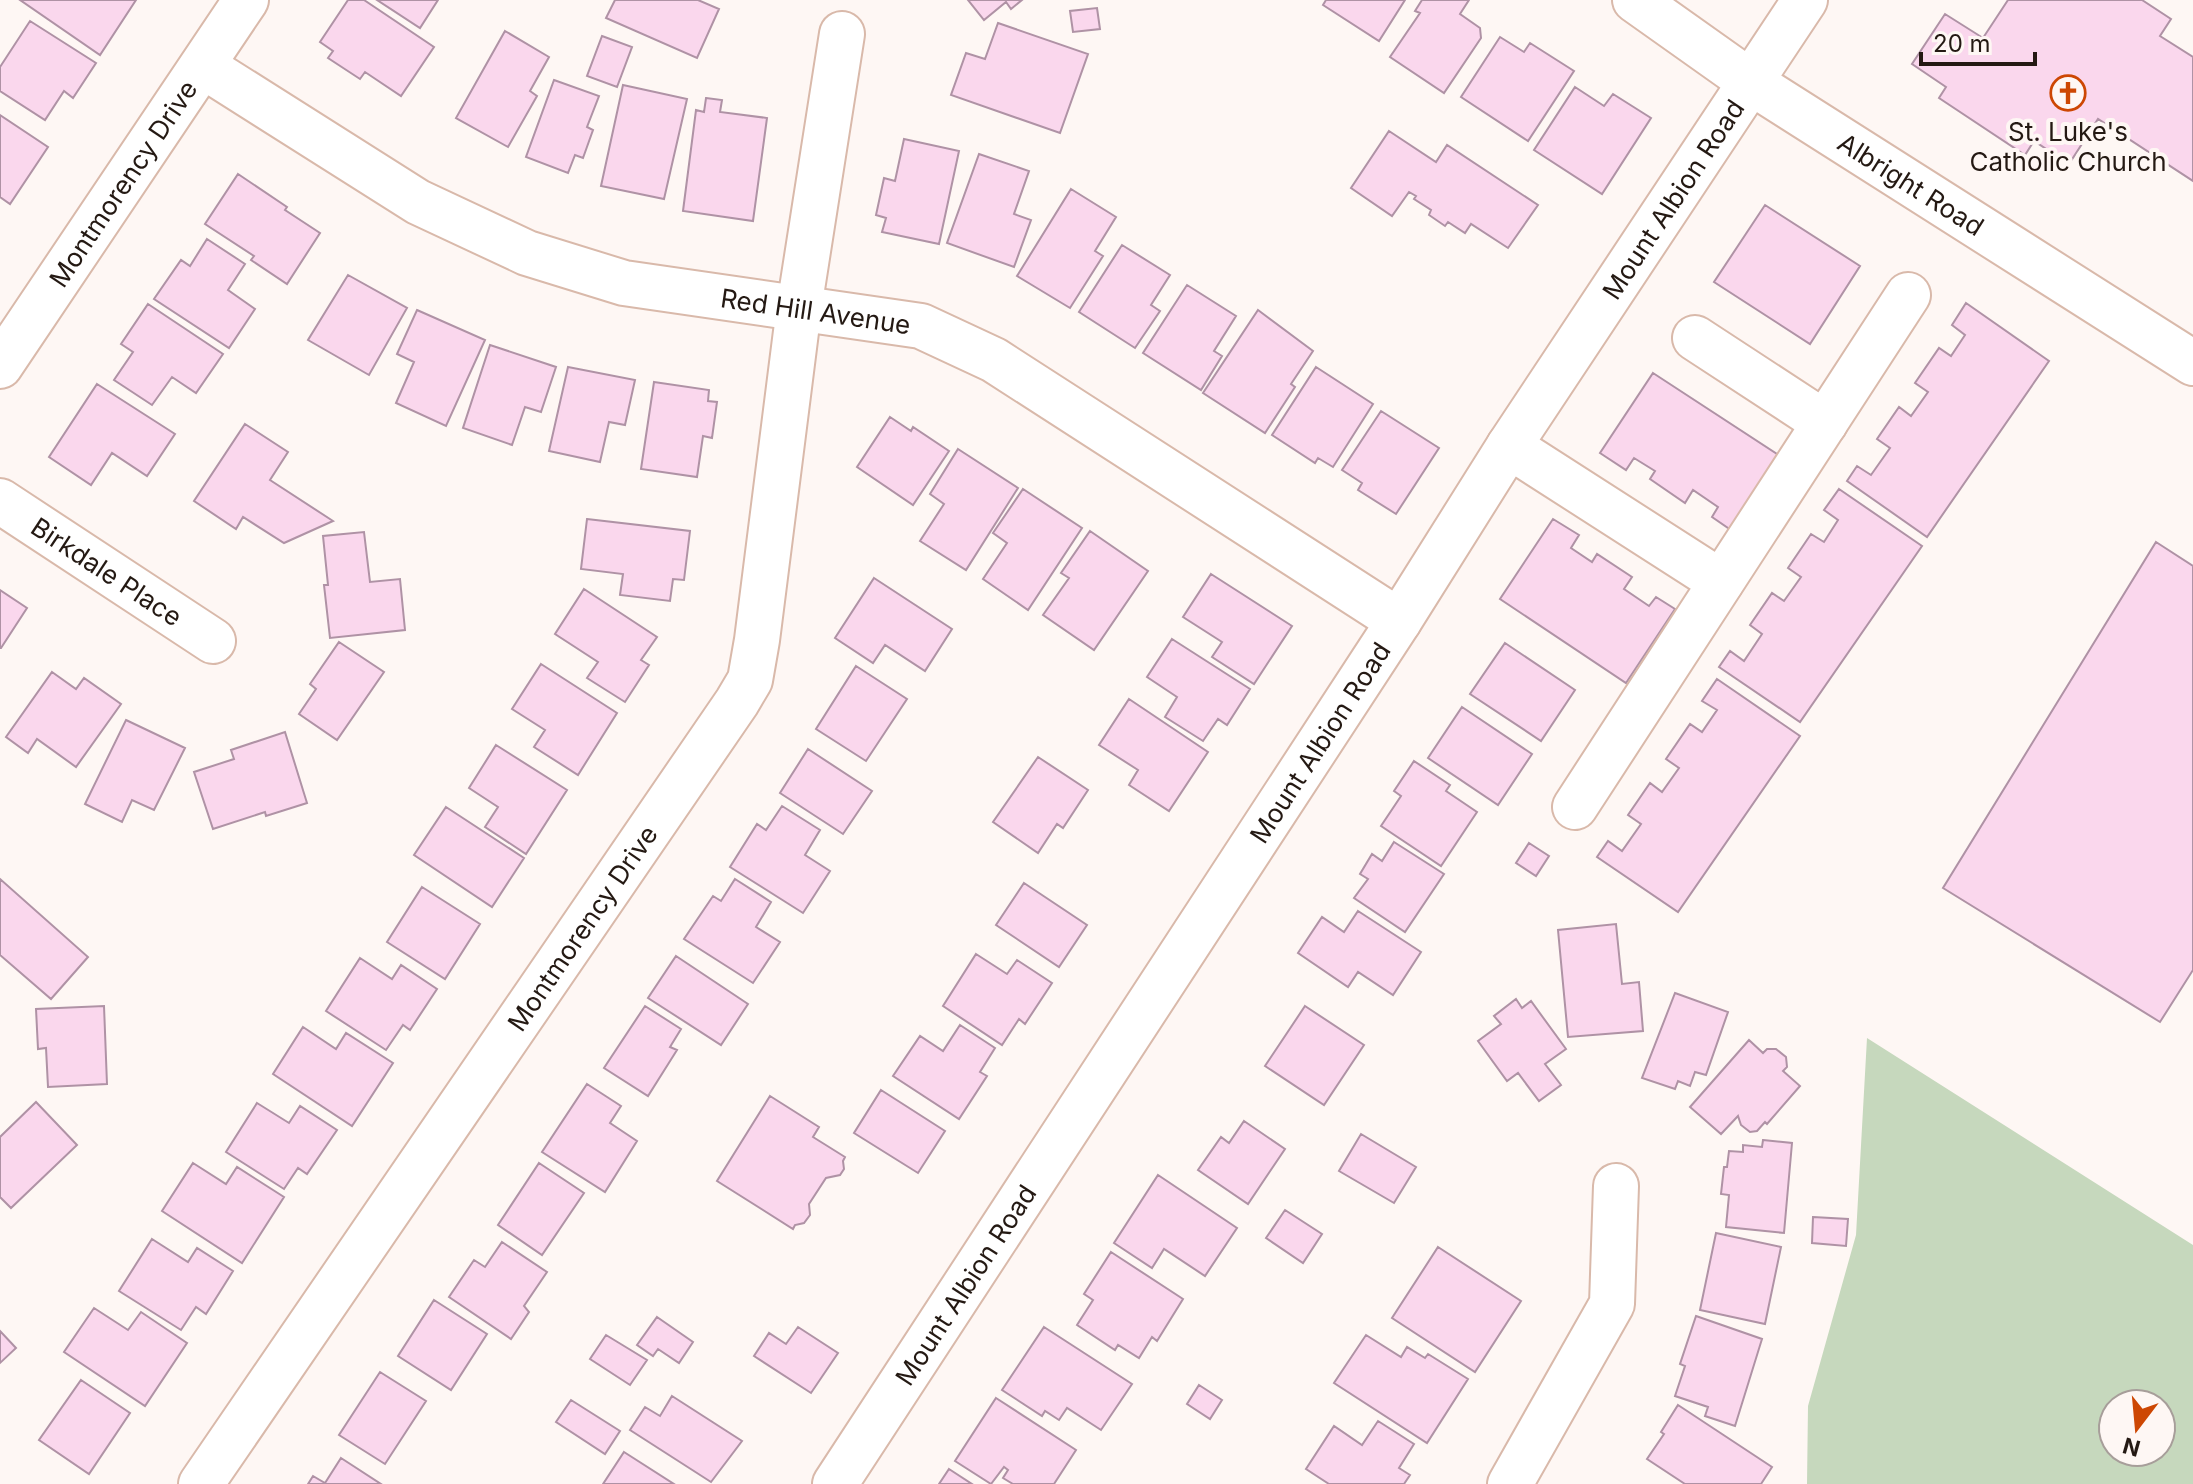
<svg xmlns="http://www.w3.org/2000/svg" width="2193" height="1484" viewBox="0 0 2193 1484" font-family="Inter,sans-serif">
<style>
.green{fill:#c6d8bd;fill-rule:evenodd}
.building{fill:#fad7ed;stroke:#af92a5;stroke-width:2}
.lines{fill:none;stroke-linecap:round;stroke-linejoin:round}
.minor-casing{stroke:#d9b9aa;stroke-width:48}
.minor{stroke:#fff;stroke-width:44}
.labels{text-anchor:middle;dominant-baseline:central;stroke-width:8;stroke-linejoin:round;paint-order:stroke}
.poi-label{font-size:26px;fill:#241913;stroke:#fef7f4}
.street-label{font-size:26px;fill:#241913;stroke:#fef7f4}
</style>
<rect width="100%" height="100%" fill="#fef7f4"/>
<path class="green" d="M1867,1038L2193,1245V1484H1807L1808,1406L1856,1235ZM2113,1404H2161V1452H2113Z"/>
<path class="building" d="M20,0H136L100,55Z
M348,0H364L434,47L401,96L365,72L360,79L328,58L333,51L320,42Z
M377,0H438L420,28Z
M615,0H698L719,9L697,58L606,18Z
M968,0H1022L1011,9L1006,2L984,20Z
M1326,0H1405L1379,41L1323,5Z
M1422,0H1469L1460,14L1480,28L1481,38L1444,93L1390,57L1420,13L1415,11Z
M2008,0H2142L2171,19L2160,36L2193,57V181L2098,119L2069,164L2034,141L2025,155L1939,98L1946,87L1912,64L1945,14L1983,38Z
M1097,8L1100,29L1073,32L1070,11Z
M30,21L96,63L73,98L64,91L45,120L0,91V67Z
M998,23L1088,54L1060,133L951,95L966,53L985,59Z
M505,31L549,57L530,91L537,96L508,147L456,118Z
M602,36L632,47L617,87L587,76Z
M1500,37L1524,52L1530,43L1574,71L1528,141L1461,97Z
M554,80L599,96L587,127L593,130L583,158L575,155L568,173L526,157Z
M623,85L687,99L664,199L601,186Z
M1575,87L1604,106L1613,94L1651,118L1602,194L1534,150Z
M706,98L722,100L720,112L767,118L753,221L683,211L696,110L704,112Z
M0,115L48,147L10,204L0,197Z
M1389,131L1436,162L1447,145L1538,205L1508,248L1471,224L1465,233L1448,222L1445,226L1429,215L1431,210L1414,199L1416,196L1409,192L1392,216L1351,188Z
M904,139L959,151L939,244L882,232L886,218L876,215L884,178L895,181Z
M979,154L1029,171L1014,214L1031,220L1014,267L947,243Z
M238,174L287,207L285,210L320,233L287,284L251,260L254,256L205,224Z
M1071,189L1116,217L1095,251L1103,256L1070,308L1017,276Z
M1765,205L1860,266L1810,344L1714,282Z
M207,239L245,264L228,290L255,309L229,348L154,299L181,260L190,266Z
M1122,245L1170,275L1151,305L1160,311L1135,348L1079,312Z
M348,275L407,308L369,375L308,340Z
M1187,285L1236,316L1214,351L1222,356L1201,390L1143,353Z
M1966,303L2049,361L1927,537L1847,481L1857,466L1871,475L1890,448L1877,439L1899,407L1911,416L1928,392L1915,383L1939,348L1951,356L1965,335L1952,325Z
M148,304L223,354L196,393L172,377L152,405L114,380L133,352L121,344Z
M417,310L485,340L446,426L396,403L414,362L397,354Z
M1258,310L1313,351L1291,384L1295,387L1265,433L1203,393Z
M490,345L556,367L541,412L525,407L512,445L463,428Z
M568,367L635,380L625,425L609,422L600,462L549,451Z
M1316,367L1373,404L1333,467L1318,458L1315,463L1272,435Z
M1653,373L1780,456L1731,530L1712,517L1718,507L1693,490L1685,503L1650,479L1655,471L1634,458L1626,470L1600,453Z
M654,382L709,390L708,401L717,402L712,438L703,436L697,477L641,469Z
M97,384L175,434L147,476L112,453L91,485L49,457Z
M1381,411L1439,448L1396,514L1358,490L1362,483L1342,470Z
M890,417L911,431L913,427L949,451L913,505L857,467Z
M245,424L288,452L270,480L333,521L284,543L243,517L236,529L194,501Z
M958,449L1018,488L966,570L920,541L944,504L930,494Z
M1023,489L1082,528L1028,610L983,579L1007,543L993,533Z
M1839,489L1922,546L1800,722L1719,667L1730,651L1744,661L1762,634L1750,625L1772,593L1784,601L1801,577L1788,568L1811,534L1824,542L1838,520L1824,510Z
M587,519L690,531L684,580L673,579L670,601L620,595L623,574L581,569Z
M1553,519L1579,535L1571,548L1592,562L1597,554L1632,577L1624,589L1649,606L1656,597L1675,609L1626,683L1500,599Z
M1090,531L1148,571L1094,650L1043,615L1069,578L1061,573Z
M364,532L370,582L400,579L405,630L330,638L324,585H328L323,536Z
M2156,542L2193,566V970L2160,1022L1943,888Z
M1211,574L1292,626L1254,684L1212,657L1222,642L1183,617Z
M874,578L952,629L925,671L885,645L873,663L835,638Z
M584,589L657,637L641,660L649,665L625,702L587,678L598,662L555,634Z
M0,590L27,608L1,648H0Z
M1172,639L1250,689L1227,725L1218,719L1203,741L1165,717L1177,697L1147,677Z
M339,642L384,672L337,740L299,714L316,689L310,684Z
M1505,643L1575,690L1541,741L1470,694Z
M541,664L617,713L578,775L534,747L545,730L512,709Z
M856,666L907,699L866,761L816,729Z
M52,672L76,689L84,678L121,704L76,767L37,739L28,753L6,737Z
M1717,679L1800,736L1678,912L1597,857L1608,841L1622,851L1641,824L1628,815L1650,783L1662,792L1679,768L1666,759L1690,724L1702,732L1717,710L1702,701Z
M1129,699L1208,752L1169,811L1129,785L1138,770L1099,745Z
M1462,707L1532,754L1498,805L1428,758Z
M126,720L185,748L154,810L132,800L122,822L85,804Z
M285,732L307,803L266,816L265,812L213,829L194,772L234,759L231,750Z
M496,745L567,790L526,854L485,827L498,807L469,788Z
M808,749L872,791L843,834L780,793Z
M1038,757L1088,790L1063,828L1057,824L1038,853L993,822Z
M1414,761L1450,785L1446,791L1477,812L1441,866L1381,826L1401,796L1394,791Z
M782,806L820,830L805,855L830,871L803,913L730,867L757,824L766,830Z
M446,807L524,858L492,907L414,855Z
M1394,842L1444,874L1405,932L1354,898L1368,879L1360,874L1372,854L1382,861Z
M1529,843L1549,856L1536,876L1516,863Z
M0,879L88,957L51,999L0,955Z
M735,879L771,902L756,927L780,942L753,983L684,939L713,896L721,901Z
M1024,883L1087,925L1059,967L996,925Z
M422,887L480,924L445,979L387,942Z
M1358,911L1421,952L1393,995L1358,972L1348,987L1298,953L1322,917L1344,932Z
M1616,924L1622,984L1639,982L1643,1031L1568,1037L1558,930Z
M976,954L1007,974L1017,960L1052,983L1025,1024L1019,1019L1002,1045L943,1006Z
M676,956L748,1004L721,1045L648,998Z
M360,958L392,979L401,965L437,989L410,1030L403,1025L386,1050L326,1011Z
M1675,993L1728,1012L1706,1075L1695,1072L1690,1086L1678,1081L1675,1089L1642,1078Z
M1516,999L1522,1008L1531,1001L1566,1049L1545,1064L1561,1085L1539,1101L1518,1073L1507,1081L1478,1041L1501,1024L1494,1016Z
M104,1006L107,1084L48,1087L46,1048L38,1049L36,1009Z
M645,1006L681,1029L670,1047L677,1050L648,1096L604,1068Z
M1305,1006L1364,1045L1324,1105L1265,1066Z
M960,1025L995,1048L980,1072L987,1076L959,1119L893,1076L920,1036L943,1051Z
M303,1027L336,1049L346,1033L393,1063L352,1126L273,1074Z
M1749,1040L1763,1053L1767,1049H1776L1786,1057L1787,1067L1783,1071L1800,1086L1767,1124L1765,1122L1757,1131L1750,1132L1741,1125L1738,1116L1721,1134L1690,1107Z
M587,1084L621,1106L610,1123L637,1141L605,1192L542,1152Z
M881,1090L945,1131L918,1173L854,1133Z
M770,1096L819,1127L813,1137L845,1157L843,1161L844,1169L840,1175L826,1178L809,1204L810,1215L804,1223L795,1225L793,1229L717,1181Z
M36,1102L77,1145L11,1208L0,1197V1137Z
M257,1103L289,1123L300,1106L337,1130L307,1174L298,1168L284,1189L226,1152Z
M1244,1121L1285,1149L1248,1204L1198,1170L1221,1137L1229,1143Z
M1361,1134L1416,1167L1394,1203L1339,1171Z
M1763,1140L1792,1143L1784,1233L1726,1227L1729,1195L1721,1194L1724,1167H1727L1729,1151L1743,1152V1145L1762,1147Z
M193,1163L226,1184L237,1167L284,1197L242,1263L162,1211Z
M539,1163L584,1193L542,1255L498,1225Z
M1158,1175L1237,1228L1205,1276L1164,1249L1152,1268L1114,1243Z
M1285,1210L1322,1234L1303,1263L1266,1238Z
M1813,1217L1848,1219L1846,1246L1812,1243Z
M1716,1233L1781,1247L1765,1324L1700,1310Z
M152,1239L188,1262L197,1248L233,1271L206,1314L196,1307L181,1330L119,1291Z
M502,1242L547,1272L524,1306L529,1312L511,1339L449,1297L474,1260L485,1267Z
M1438,1247L1521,1301L1475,1372L1392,1318Z
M1111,1252L1183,1299L1157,1341L1152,1337L1139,1358L1118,1345L1115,1350L1077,1325L1093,1300L1084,1294Z
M434,1300L487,1334L451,1390L398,1356Z
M94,1308L128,1330L141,1312L187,1343L145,1406L64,1352Z
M1696,1316L1762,1339L1735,1426L1705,1416L1708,1407L1675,1396L1685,1366L1680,1364Z
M657,1317L693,1342L679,1363L658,1349L653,1356L637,1345Z
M798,1327L838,1353L811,1393L754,1356L769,1333L786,1344Z
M1044,1327L1132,1384L1101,1430L1067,1408L1059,1420L1045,1411L1042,1416L1002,1390Z
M0,1331L16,1348L0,1363Z
M606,1335L647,1360L630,1385L590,1359Z
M1366,1335L1401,1357L1407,1347L1425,1358L1428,1354L1468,1379L1427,1443L1334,1383Z
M380,1372L426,1401L385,1464L339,1435Z
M81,1380L130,1413L89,1474L39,1440Z
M1199,1385L1222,1400L1210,1419L1187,1404Z
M672,1396L742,1441L711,1482L630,1430L645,1407L660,1416Z
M996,1398L1076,1450L1054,1484H1013L1003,1478L1008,1470L1004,1467L991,1484L955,1461Z
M571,1400L620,1431L605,1454L556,1422Z
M1678,1405L1772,1467L1761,1484H1685L1647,1459L1664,1434L1661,1432Z
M1378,1421L1414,1444L1399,1468L1410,1475L1404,1484H1329L1306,1469L1334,1426L1362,1445Z
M624,1452L674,1484H603Z
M341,1458L381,1484H308L313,1476L325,1483Z
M949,1469L972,1484H939Z"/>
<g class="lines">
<defs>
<g id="minor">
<path id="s1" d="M1635,0L1752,83L2193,363"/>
<path id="s2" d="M203,66L418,202L527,253L624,283L921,326L994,360L1399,621"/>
<path d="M1695,338L1825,423"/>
<path id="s3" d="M0,366L246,0"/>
<path d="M1509,446L1721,582"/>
<path id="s4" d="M0,501L213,641"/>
<path d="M1575,807L1908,295"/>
<path id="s5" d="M201,1484L737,702L750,680L757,640L799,308L842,34"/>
<path id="s6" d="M835,1484L1399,621L1509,446L1805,0"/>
<path d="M1510,1484L1612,1304L1616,1186"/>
</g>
</defs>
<use href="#minor" class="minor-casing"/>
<use href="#minor" class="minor"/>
</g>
<defs>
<symbol id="church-ring" viewBox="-11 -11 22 22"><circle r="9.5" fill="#fef7f4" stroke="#cd4703" stroke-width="1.5"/><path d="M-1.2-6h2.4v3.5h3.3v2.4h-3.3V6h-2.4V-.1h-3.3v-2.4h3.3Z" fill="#cd4703"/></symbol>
</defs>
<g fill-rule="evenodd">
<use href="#church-ring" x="2048" y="73" width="40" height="40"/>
</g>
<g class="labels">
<g class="poi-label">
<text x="2068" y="131">St. Luke's<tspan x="2068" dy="30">Catholic Church</tspan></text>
</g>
<g class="street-label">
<text stroke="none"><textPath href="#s3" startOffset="220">Montmorency Drive</textPath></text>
<text stroke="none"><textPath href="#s1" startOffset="332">Albright Road</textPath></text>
<text stroke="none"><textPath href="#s6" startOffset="1534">Mount Albion Road</textPath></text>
<text stroke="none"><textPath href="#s2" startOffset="670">Red Hill Avenue</textPath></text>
<text stroke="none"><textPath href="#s4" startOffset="128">Birkdale Place</textPath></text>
<text stroke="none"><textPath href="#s6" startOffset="886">Mount Albion Road</textPath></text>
<text stroke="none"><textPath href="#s5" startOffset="674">Montmorency Drive</textPath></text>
<text stroke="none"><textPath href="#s6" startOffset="238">Mount Albion Road</textPath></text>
</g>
</g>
<g transform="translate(2137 1428) rotate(196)"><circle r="38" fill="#fef7f4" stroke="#a79e9a" stroke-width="2"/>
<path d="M0-6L14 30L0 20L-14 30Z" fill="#cd4703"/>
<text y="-12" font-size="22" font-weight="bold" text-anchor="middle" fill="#241913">N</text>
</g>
<path d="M1921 52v12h114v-12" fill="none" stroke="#241913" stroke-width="4"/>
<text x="1933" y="52" font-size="24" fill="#241913" stroke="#fef7f4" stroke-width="6" paint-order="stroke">20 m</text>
</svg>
